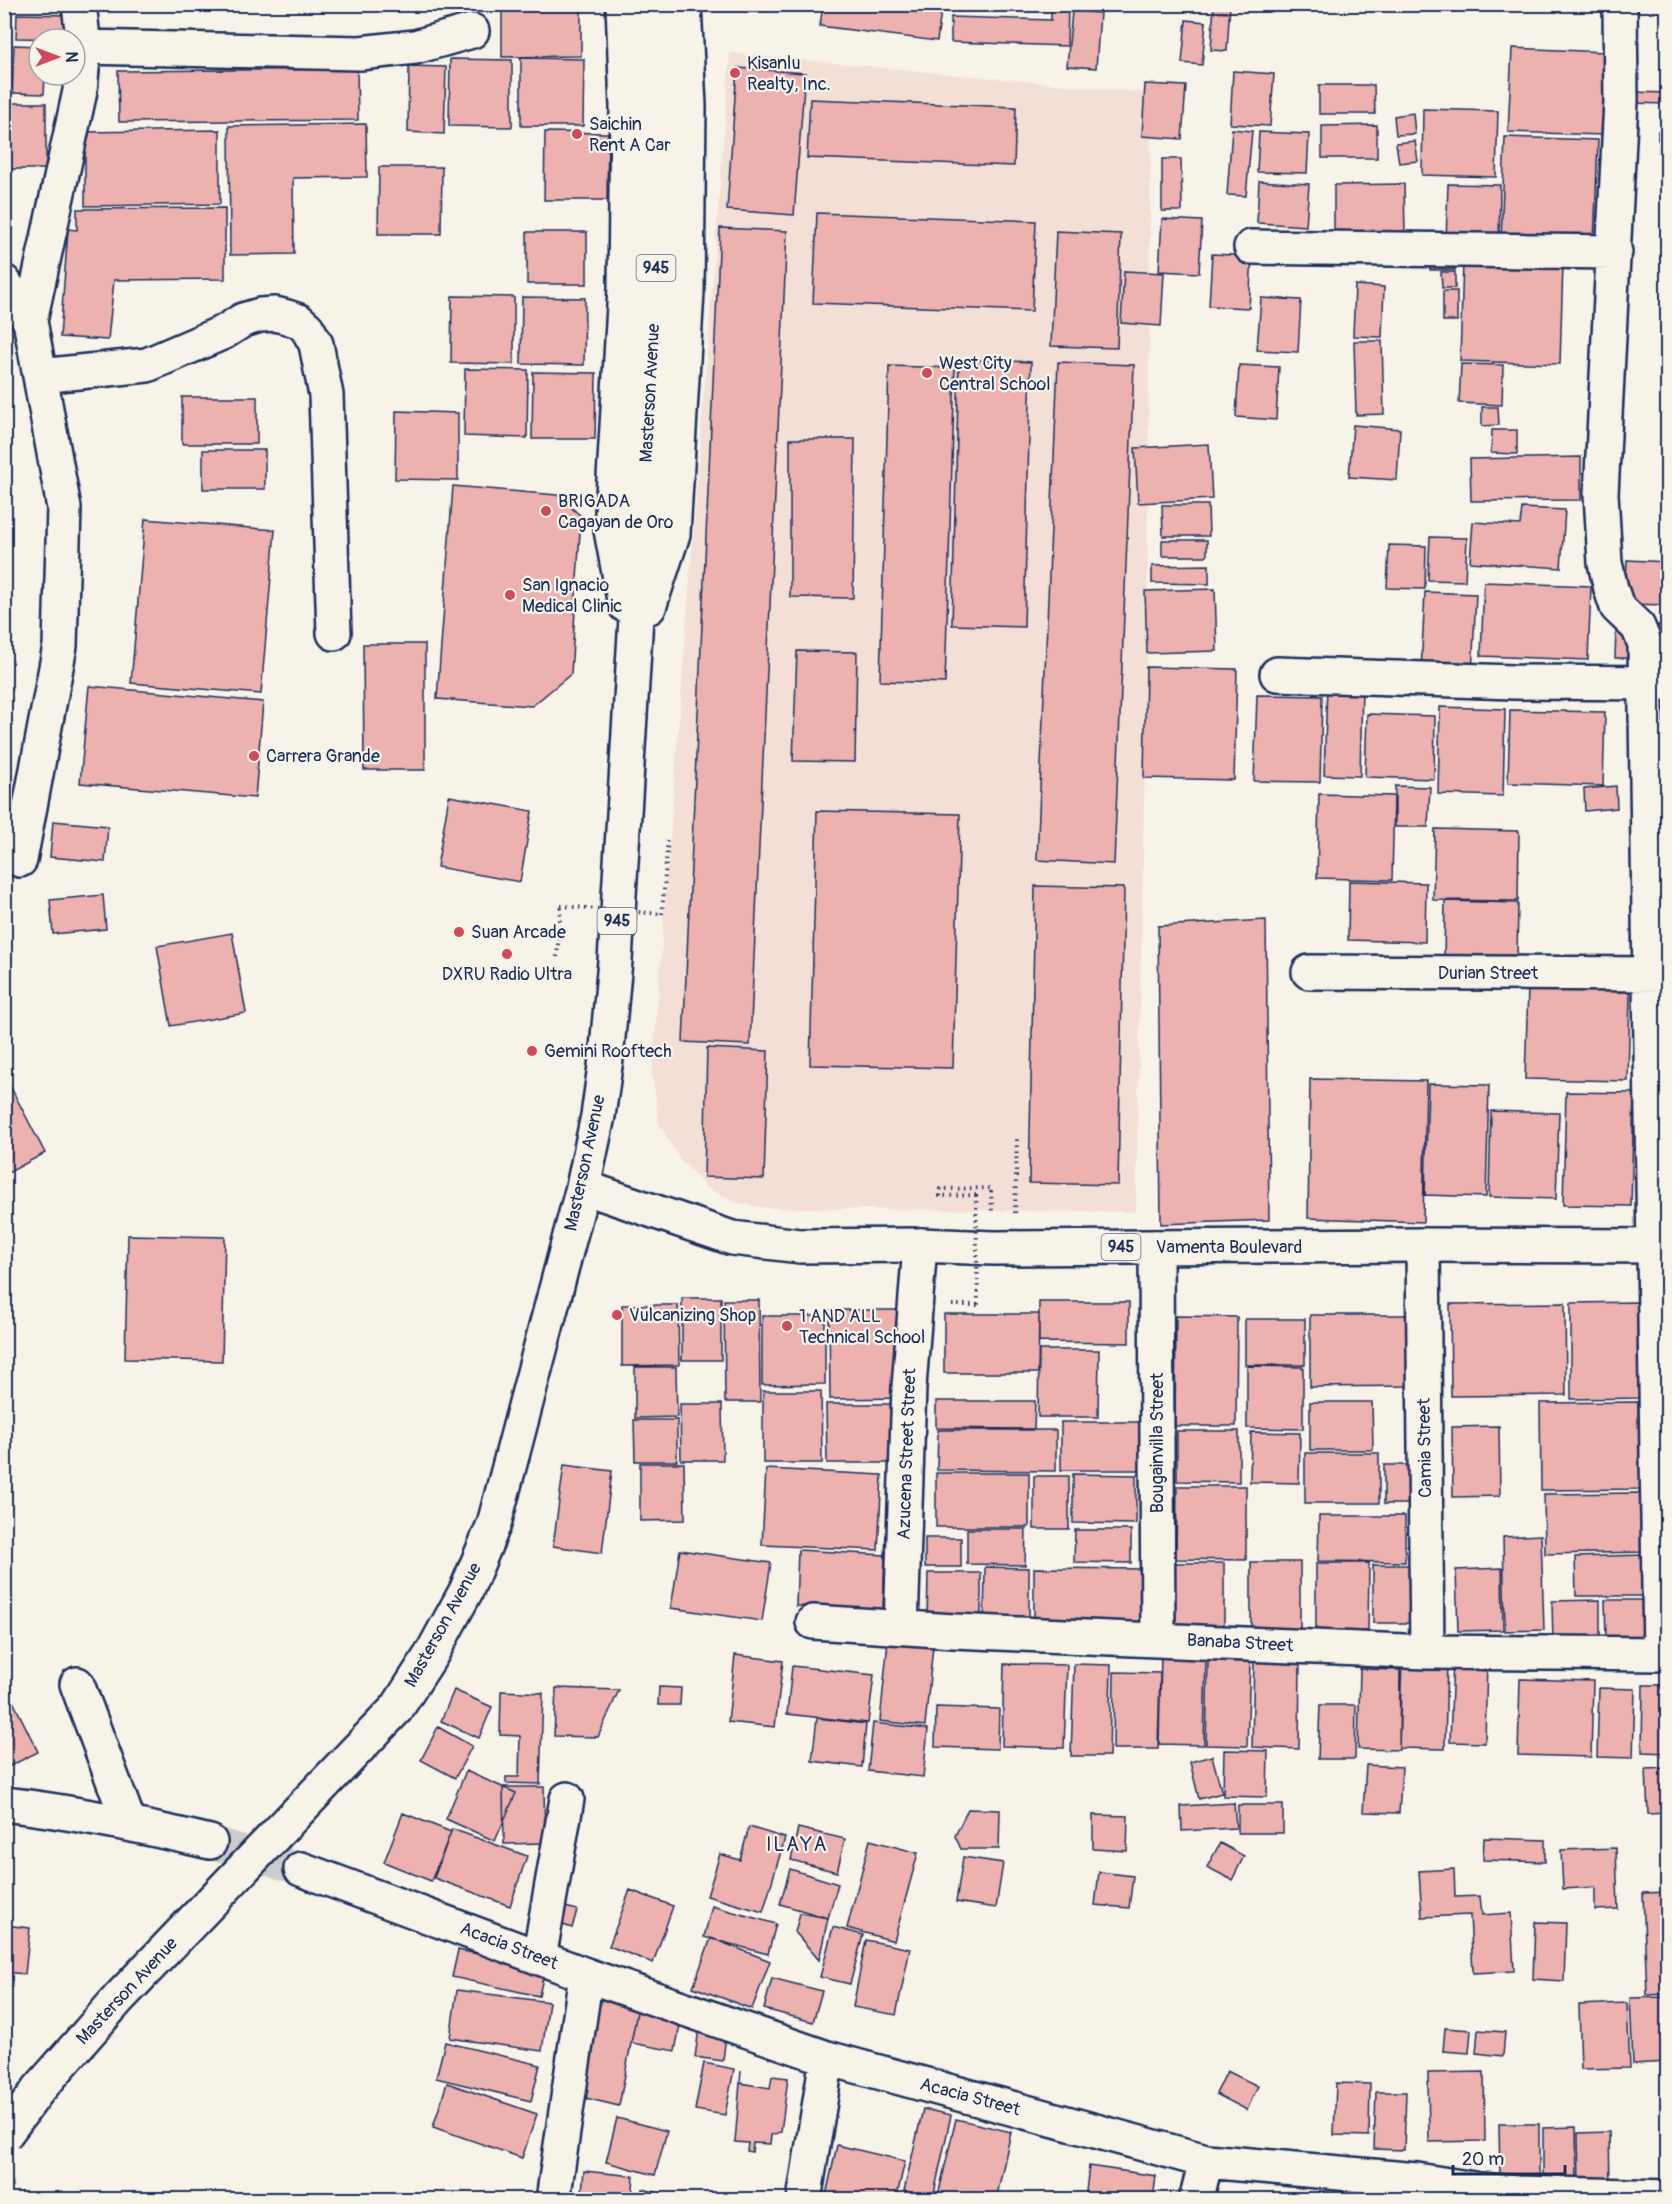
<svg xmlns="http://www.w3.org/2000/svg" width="1672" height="2204" viewBox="0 0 1672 2204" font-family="Pangolin,sans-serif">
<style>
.built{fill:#f4dfd7}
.building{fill:#edb1af;stroke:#1b2f5e;stroke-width:1.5}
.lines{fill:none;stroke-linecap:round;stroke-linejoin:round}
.minor-tunnel{stroke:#cbcccc;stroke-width:33;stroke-dasharray:33 16;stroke-linecap:butt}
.minor-casing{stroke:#1b2f5e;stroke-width:38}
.major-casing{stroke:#1b2f5e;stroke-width:38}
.path{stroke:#1b2f5e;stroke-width:4;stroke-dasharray:1.5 4.5;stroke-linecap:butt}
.minor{stroke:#f7f3e8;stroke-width:33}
.major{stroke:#f7f3e8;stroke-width:33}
.major-bridge-casing{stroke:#1b2f5e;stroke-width:38;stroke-linecap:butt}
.path-bridge{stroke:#1b2f5e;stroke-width:4;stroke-dasharray:1.5 4.5;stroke-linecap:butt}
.major-bridge{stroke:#f7f3e8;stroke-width:33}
.poi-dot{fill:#d1495b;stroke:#f7f3e8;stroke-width:2}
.labels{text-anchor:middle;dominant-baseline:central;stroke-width:4.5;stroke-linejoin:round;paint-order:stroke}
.shield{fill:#f7f3e8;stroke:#5d6a87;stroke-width:1.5}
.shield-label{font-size:16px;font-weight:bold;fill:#1b2f5e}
.poi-label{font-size:18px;fill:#1b2f5e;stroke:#f7f3e8;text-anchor:start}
.street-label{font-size:18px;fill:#1b2f5e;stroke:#f7f3e8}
.neighbourhood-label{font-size:20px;letter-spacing:1.5px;fill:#1b2f5e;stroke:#f7f3e8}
</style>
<rect width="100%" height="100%" fill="#f7f3e8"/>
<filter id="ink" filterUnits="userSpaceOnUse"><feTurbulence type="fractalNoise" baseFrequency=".0167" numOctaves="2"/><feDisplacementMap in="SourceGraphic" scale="12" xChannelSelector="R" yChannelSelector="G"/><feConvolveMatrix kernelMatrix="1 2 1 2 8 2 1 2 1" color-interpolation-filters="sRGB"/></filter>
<g filter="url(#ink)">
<path class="built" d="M730,53L1151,93L1147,653L1136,1212L765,1208L735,1202L706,1187L680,1159L659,1124L652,1074Z"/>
<path class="building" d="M502,4H581V56L502,57Z
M704,4H772V11H704Z
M823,4H942L937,41L820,26Z
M1051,4L1068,5L1067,46L951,42V17L1051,20Z
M1214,4H1230L1227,51L1211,50Z
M1072,11L1100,13L1096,68L1067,66Z
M17,14L67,15L66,39L16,38Z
M1186,20L1206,22L1202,65L1182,63Z
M14,45L39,46V75H45L44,94L12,93Z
M1512,48L1606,52L1603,135L1508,132Z
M521,58L584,59L583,126H521Z
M450,59L512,60V127L449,126Z
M409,66L446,67L444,134L408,132Z
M737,68L805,73L794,215L727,210Z
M357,69L358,120L119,122L118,71Z
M1233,71L1274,74L1270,126L1230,124Z
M1145,84L1186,86L1182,139L1142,136Z
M1319,85H1374L1375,114H1319Z
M1630,92L1668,93V104L1630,103Z
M810,99L1016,107L1014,166L807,158Z
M8,103H46V169H8Z
M1423,109L1498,111L1496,177L1422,175Z
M1413,113L1415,134L1396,135L1394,116Z
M366,124L367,177L293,178L294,254L230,255L229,126Z
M1377,125V158H1322V126Z
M1232,129L1252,131L1246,196L1227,195Z
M220,130V204L85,206V132Z
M1658,131H1668V140H1658Z
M545,132L608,133L607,200H544Z
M1259,132L1309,134L1307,173L1257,172Z
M1505,137L1598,140L1594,244L1501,240Z
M1415,141L1418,161L1399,163L1396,143Z
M1659,147H1668V160H1660Z
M1162,159H1181L1182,211H1162Z
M379,167H442L441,234H378Z
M1259,181L1309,184L1306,226L1257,223Z
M1404,184L1405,236H1334V185Z
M1448,184L1500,185L1499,244L1446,242Z
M225,208V279L114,280L108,340L60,337L68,229L77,230V209Z
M817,213L1036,221L1032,311L813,303Z
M1162,219L1202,221L1199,273L1159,271Z
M720,228L787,231L750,1045L683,1042Z
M1056,231L1121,234L1117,348L1051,346Z
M527,232H587V284H527Z
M1431,252H1456L1455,270H1430Z
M1212,254L1252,256L1249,308L1209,306Z
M1463,261L1563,264L1560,364L1460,361Z
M1124,271L1164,273L1161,326L1121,323Z
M1441,272H1455V288H1442Z
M1355,285L1384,287L1382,337L1353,336Z
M1443,291H1457V321H1443Z
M452,296L514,297V364L451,363Z
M522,297L585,298L584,365L521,364Z
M1261,298L1301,300L1298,352L1257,350Z
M1354,341H1382L1384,414L1356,415Z
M959,359L1031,362L1024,627L952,625Z
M1058,362L1134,365L1114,864L1037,860Z
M1461,364L1503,365L1502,405L1459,403Z
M1239,365L1279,367L1276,420L1236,417Z
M889,366L955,368L945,683L880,681Z
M465,369L528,370L527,438L464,436Z
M533,372L596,373L595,439H532Z
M182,397H257V444H182Z
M1482,407H1498L1499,425L1482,426Z
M396,411L458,413V480L395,479Z
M1353,425L1400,429L1397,480L1349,477Z
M1492,430H1517V454L1491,453Z
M790,439H855L853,598L790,597Z
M1209,444L1212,499L1138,503L1135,448Z
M203,450H265V489H203Z
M1581,457V500L1471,501L1470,459Z
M453,486L557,495L581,516L571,674L532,706L437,699Z
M1162,505H1208L1209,536H1163Z
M1522,508L1565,510L1561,568L1470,562L1473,522L1520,525Z
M145,519L275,530L261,694L131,683Z
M1430,537L1467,538L1465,581L1428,580Z
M1162,540H1207V556H1162Z
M1389,545L1426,546L1425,589L1387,588Z
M1627,560L1668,562V605L1625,604Z
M1209,565V584L1152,583V566Z
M1484,582L1591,586L1588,660L1481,656Z
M1215,589L1217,651L1147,653L1145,591Z
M1425,592L1476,594L1472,673L1421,670Z
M1658,625H1668V669H1657Z
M1616,630L1630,631L1628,658H1615Z
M363,644H425V770H364Z
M797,651L857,652L855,762L793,761Z
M1146,667L1237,669L1234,780L1144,778Z
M89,686L263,702L255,798L80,783Z
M1327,687L1362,688L1360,776L1324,775Z
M1257,695L1322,696L1320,782L1254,781Z
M1440,707L1505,709L1503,796L1438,794Z
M1510,710L1605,712L1603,786L1508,783Z
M1367,714L1435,716L1434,779L1365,777Z
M1395,786L1430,787L1428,827H1395Z
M1616,786L1617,808L1585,811L1584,789Z
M1319,794L1394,796L1392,880L1317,878Z
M449,796L532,811L520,882L437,867Z
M817,811L960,814L953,1068L810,1065Z
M53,821L108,826L105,862L50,857Z
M1435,829L1519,831L1518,901L1433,900Z
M1349,881L1426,883L1425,942L1348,940Z
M1035,886L1124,888L1118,1185L1029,1183Z
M103,895L106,929L53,934L50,900Z
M1445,901L1518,903L1517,959L1444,958Z
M1266,920L1269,1220L1161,1224L1158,926Z
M232,933L246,1013L171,1026L157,946Z
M1528,988L1630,992L1628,1081L1525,1079Z
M707,1048L768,1051L764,1179L704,1177Z
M1310,1079L1426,1081L1423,1222L1308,1218Z
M7,1080L45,1153L4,1175V1082Z
M1428,1084L1489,1085L1486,1197L1425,1195Z
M1566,1092L1634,1093L1631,1206L1563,1205Z
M1491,1111L1559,1113L1556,1199L1489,1197Z
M128,1235L225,1237L222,1361L125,1359Z
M682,1298H721V1360H682Z
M724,1300H759L760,1402H725Z
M1039,1302H1129V1343L1039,1342Z
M1639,1302L1640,1398L1571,1399V1303Z
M1565,1303L1566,1395L1451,1396L1450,1304Z
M622,1305H678L679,1365L622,1366Z
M829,1310H906V1398L830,1399Z
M944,1314H1039L1038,1373H944Z
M1310,1315H1413V1386L1310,1387Z
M762,1316H825V1384L762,1385Z
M1176,1316L1237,1317L1236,1426H1175Z
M1245,1319H1305V1365H1245Z
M1039,1350H1099L1098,1417H1038Z
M1247,1366L1303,1367V1429L1247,1428Z
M635,1367H676L677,1417L635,1418Z
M763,1391H821L822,1463H763Z
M936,1401H1035L1034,1429L936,1428Z
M1310,1402H1372L1373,1450H1310Z
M1638,1402L1640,1489L1541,1490L1540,1403Z
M680,1404H722L723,1460H681Z
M826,1404H900V1463H827Z
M634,1420H677V1461H635Z
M1061,1422H1144V1470H1061Z
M1499,1426L1500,1496L1453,1497L1452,1427Z
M938,1430H1056V1471L937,1470Z
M1177,1431H1239V1482L1177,1481Z
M1251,1432L1300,1433L1299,1483L1250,1482Z
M1305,1453H1379V1503H1305Z
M640,1463H684L685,1520L640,1521Z
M564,1465L612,1471L602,1553L553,1546Z
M1384,1465H1418V1504H1384Z
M766,1469L882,1475L878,1550L762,1545Z
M936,1473H1029V1527H936Z
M1073,1474L1136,1475V1524L1073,1523Z
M1034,1476H1069V1529H1034Z
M1177,1486H1246V1560L1176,1559Z
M1645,1493V1552L1545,1554L1544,1494Z
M1319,1516H1405V1562L1318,1561Z
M967,1529H1026L1025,1565L967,1564Z
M1075,1530H1131V1563L1074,1562Z
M1541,1535L1544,1630L1505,1631L1503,1537Z
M925,1538H961V1567H925Z
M680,1550L771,1563L762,1621L671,1608Z
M798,1550L885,1555L883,1609L796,1606Z
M1645,1555V1596H1576L1575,1557Z
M1251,1562H1300V1631H1251Z
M1174,1563H1224V1630L1173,1629Z
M1316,1563H1369L1368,1631L1316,1630Z
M1373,1565H1413L1412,1623H1373Z
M985,1567L1029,1568V1630L984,1629Z
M1034,1568L1148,1569L1147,1631L1034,1630Z
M1502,1568L1503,1630L1458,1631L1456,1570Z
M928,1573H981V1627L927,1626Z
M1600,1600V1641L1553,1642L1552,1601Z
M1605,1600H1651V1638L1606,1639Z
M888,1641L933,1646L925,1726L880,1721Z
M1161,1654L1206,1655L1204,1745L1159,1744Z
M735,1655L783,1661L775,1727L728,1722Z
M1402,1658L1447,1659L1445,1749L1399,1748Z
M1254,1659L1300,1660L1299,1749L1252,1747Z
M1453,1659L1487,1660L1485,1743L1450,1742Z
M1208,1660L1250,1662L1247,1746L1206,1745Z
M1004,1664L1067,1665L1064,1748L1002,1746Z
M1074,1664L1111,1665L1109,1756H1071Z
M792,1666L874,1675L868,1723L787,1714Z
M1360,1669L1400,1670L1399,1750L1358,1749Z
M1114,1672L1160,1673L1158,1749H1113Z
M1520,1679L1593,1681L1591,1757L1518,1755Z
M4,1683L38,1752L10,1766L4,1755Z
M1643,1685H1668V1753L1642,1752Z
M659,1687L681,1688L680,1705H658Z
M556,1688L619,1690L598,1737L554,1736Z
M1599,1688L1635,1689L1633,1758L1597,1757Z
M454,1690L492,1707L479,1738L441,1721Z
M501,1691L543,1693L540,1784L506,1783V1777H519L520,1736L500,1735Z
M1320,1705H1356L1355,1759H1318Z
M936,1707L999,1709L998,1749L935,1747Z
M817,1718L866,1724L862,1767L812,1761Z
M873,1723L928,1729L923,1777L868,1771Z
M438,1727L472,1746L455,1778L421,1760Z
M1224,1750L1268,1751L1267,1797L1223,1796Z
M1212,1756L1222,1793L1199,1799L1190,1762Z
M1366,1765L1402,1767L1399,1813L1363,1812Z
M1668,1768V1813L1648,1814L1646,1769Z
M466,1771L516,1793L495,1841L446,1819Z
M503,1787H544L545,1843L504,1844Z
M1234,1803L1236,1828L1182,1831L1181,1806Z
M1238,1805H1283V1833H1238Z
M968,1809L1000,1810L999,1849H961L955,1836Z
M403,1813L451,1832L431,1881L384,1862Z
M1093,1815L1128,1816L1127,1851L1093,1849Z
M749,1827L785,1838L763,1912L707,1896L720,1854L740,1860Z
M798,1828L845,1839L837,1872L791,1860Z
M452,1829L527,1856L510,1906L434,1878Z
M1484,1838L1545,1840V1862L1483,1860Z
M870,1840L918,1853L894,1941L847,1928Z
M1220,1843L1244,1856L1232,1880L1207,1867Z
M1616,1848L1618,1909L1595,1910V1887L1563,1889L1561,1850Z
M963,1857L1003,1863L996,1908L956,1902Z
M790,1869L838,1884L828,1918L780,1904Z
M1454,1869L1455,1897L1480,1896L1482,1915L1511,1913L1514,1971L1473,1973L1470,1915L1422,1917L1419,1871Z
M1099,1872L1133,1876L1129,1908L1095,1905Z
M630,1890L673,1906L653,1963L609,1946Z
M1668,1892V1994L1647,1995L1643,1893Z
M562,1906L577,1910L572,1928L557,1923Z
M712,1906L776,1924L768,1954L704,1937Z
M800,1913L828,1918L819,1960L795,1932Z
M1535,1922L1566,1923L1564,1981L1533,1979Z
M4,1925L30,1928L25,1974L4,1972Z
M833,1927L863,1935L850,1984L820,1977Z
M711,1938L770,1961L752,2009L693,1987Z
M866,1940L910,1949L896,2015L853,2007Z
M458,1950L545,1968L539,1996L452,1977Z
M772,1978L822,1991L813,2022L764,2009Z
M457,1990L549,2002L542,2051L450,2038Z
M600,1994L638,2007L619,2106L577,2096Z
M1668,1997V2062L1633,2064L1630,1998Z
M1627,2003L1630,2068L1581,2069L1579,2005Z
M638,2007L682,2015L675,2051L631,2043Z
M700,2022L727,2026L723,2061L695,2057Z
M1445,2028L1471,2030L1469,2053L1443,2051Z
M1478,2030L1505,2032L1503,2056L1476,2053Z
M445,2042L540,2065L531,2101L436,2078Z
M704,2063L734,2069L725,2115L695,2110Z
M741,2071L740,2083L770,2088L772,2076L788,2078L781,2132L771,2135L770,2144L753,2143L752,2152L747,2151L748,2143L735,2142Z
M1227,2071L1258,2086L1247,2110L1216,2094Z
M1484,2072L1485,2141L1429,2142L1428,2073Z
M447,2083L537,2114L522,2158L433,2127Z
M1336,2083L1370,2084L1369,2136L1334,2135Z
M1376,2092H1406L1404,2150L1374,2149Z
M923,2109L951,2115L933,2198L904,2191Z
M617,2118L667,2131L655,2175L606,2162Z
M956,2119L1011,2132L996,2200H937Z
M1499,2124H1539V2178H1500Z
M1576,2127L1577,2186H1543V2128Z
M1609,2132L1610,2187H1579L1578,2133Z
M837,2145L905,2161L896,2200H825Z
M1089,2166L1156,2176L1153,2200H1085Z
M584,2171L634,2176L632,2200H581Z
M643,2189L687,2200H640Z
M1373,2190L1407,2199V2200H1371Z"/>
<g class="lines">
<path class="minor-tunnel" d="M210,1842L301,1869"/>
<defs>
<path id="minor" d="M1620,4L1621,101L1601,494L1605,563L1611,589L1617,607L1638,627L1645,644L1660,1654
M84,47L360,53L415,47L472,31
M1251,247L1615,252
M4,282L30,321
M40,376L147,365L224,332L243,320L260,315L275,314L287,317L299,321L307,328L316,344L326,395L334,633
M1277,674L1513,682L1668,683
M20,860L60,646L64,508L30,321L80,91L84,47L79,4
M1309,972L1668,974
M1423,1245L1427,1652
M1156,1247L1158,1639
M813,1622L954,1631L1427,1652L1668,1654
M901,1627L909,1387L920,1245
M77,1684L129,1823
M4,1804C74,1812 142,1826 210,1842
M301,1869L586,1975L827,2058L1206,2161L1417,2180L1480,2190L1517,2193L1668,2197
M539,1958L567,1799
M553,2200L586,1975
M804,2200L827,2058
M1196,2200L1206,2161"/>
<path id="major" d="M623,4L627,107L625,288L611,530L625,605
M649,607L673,534L687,291L689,106L684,4
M583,1187L732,1238L800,1246L920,1245L993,1248L1423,1245L1668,1246
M397,1708L431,1655L466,1591L494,1524L583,1187L598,1116L606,1059L615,961L656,290L659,106L654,4"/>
</defs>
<use href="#minor" class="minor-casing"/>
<use href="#major" class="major-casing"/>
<path class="path" d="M662,914L668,837
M557,957L561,906
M976,1195L940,1196L941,1189L991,1188L992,1213
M1015,1213L1017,1136
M952,1305H978"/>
<use href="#minor" class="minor"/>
<use href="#major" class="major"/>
<defs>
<path id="major-bridge" d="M4,2136L39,2089L119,1998L397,1708"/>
</defs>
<use href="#major-bridge" class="major-bridge-casing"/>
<path class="path-bridge" d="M561,906L662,914
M976,1195L978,1305"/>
<use href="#major-bridge" class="major-bridge"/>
</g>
</g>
<g class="poi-dot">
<circle cx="735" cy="73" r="6"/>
<circle cx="577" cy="134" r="6"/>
<circle cx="927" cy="373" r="6"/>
<circle cx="546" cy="511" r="6"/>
<circle cx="510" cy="595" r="6"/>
<circle cx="254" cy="756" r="6"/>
<circle cx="459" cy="932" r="6"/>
<circle cx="507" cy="954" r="6"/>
<circle cx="532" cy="1051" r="6"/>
<circle cx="617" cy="1315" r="6"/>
<circle cx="787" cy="1326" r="6"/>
</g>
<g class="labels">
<g class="shield">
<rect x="636.5" y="255" width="39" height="26" rx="4.5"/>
<rect x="597.5" y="908" width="39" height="26" rx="4.5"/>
<rect x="1101.5" y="1234" width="39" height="26" rx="4.5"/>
</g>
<g class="shield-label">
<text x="656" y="268">945</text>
<text x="617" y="921">945</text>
<text x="1121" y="1247">945</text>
</g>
<g class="poi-label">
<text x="747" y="63">Kisanlu<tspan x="747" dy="21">Realty, Inc.</tspan></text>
<text x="589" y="124">Saichin<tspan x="589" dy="21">Rent A Car</tspan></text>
<text x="939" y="363">West City<tspan x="939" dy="21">Central School</tspan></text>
<text x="558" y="501">BRIGADA<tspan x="558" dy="21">Cagayan de Oro</tspan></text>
<text x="522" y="585">San Ignacio<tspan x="522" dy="21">Medical Clinic</tspan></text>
<text x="266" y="756">Carrera Grande</text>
<text x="471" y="932">Suan Arcade</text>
<text x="507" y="974" text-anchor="middle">DXRU Radio Ultra</text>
<text x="544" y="1051">Gemini Rooftech</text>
<text x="629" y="1315">Vulcanizing Shop</text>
<text x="799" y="1316">1 AND ALL<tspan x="799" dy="21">Technical School</tspan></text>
</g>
<g class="street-label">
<text transform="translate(650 393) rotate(-87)">Masterson Avenue</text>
<text x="1488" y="973">Durian Street</text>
<text transform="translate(585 1163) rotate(-78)">Masterson Avenue</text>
<text x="1229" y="1247">Vamenta Boulevard</text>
<text transform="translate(1157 1443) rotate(-90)">Bougainvilla Street</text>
<text transform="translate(1425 1448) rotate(-91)">Camia Street</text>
<text transform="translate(907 1454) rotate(-88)">Azucena Street Street</text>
<text transform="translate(443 1625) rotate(-61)">Masterson Avenue</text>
<text transform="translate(1240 1643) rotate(3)">Banaba Street</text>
<text transform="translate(509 1946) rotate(21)">Acacia Street</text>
<text transform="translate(127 1991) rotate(-47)">Masterson Avenue</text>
<text transform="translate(970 2097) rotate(15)">Acacia Street</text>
</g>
<g class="neighbourhood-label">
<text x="797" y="1844">ILAYA</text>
</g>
</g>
<rect width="1672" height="2204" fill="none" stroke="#f7f3e8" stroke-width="24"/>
<rect x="12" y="12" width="1648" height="2180" fill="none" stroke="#1b2f5e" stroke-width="2" filter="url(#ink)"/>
<g transform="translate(57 57) rotate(90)"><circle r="28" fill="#f7f3e8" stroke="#9fa5b1" stroke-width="1.5"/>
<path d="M0-4.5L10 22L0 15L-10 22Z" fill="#d1495b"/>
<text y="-9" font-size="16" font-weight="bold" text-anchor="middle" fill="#1b2f5e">N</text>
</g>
<path d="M1453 2165v9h112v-9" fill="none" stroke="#1b2f5e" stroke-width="3"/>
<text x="1462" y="2165" font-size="18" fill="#1b2f5e" stroke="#f7f3e8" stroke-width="4.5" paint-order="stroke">20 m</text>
</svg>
